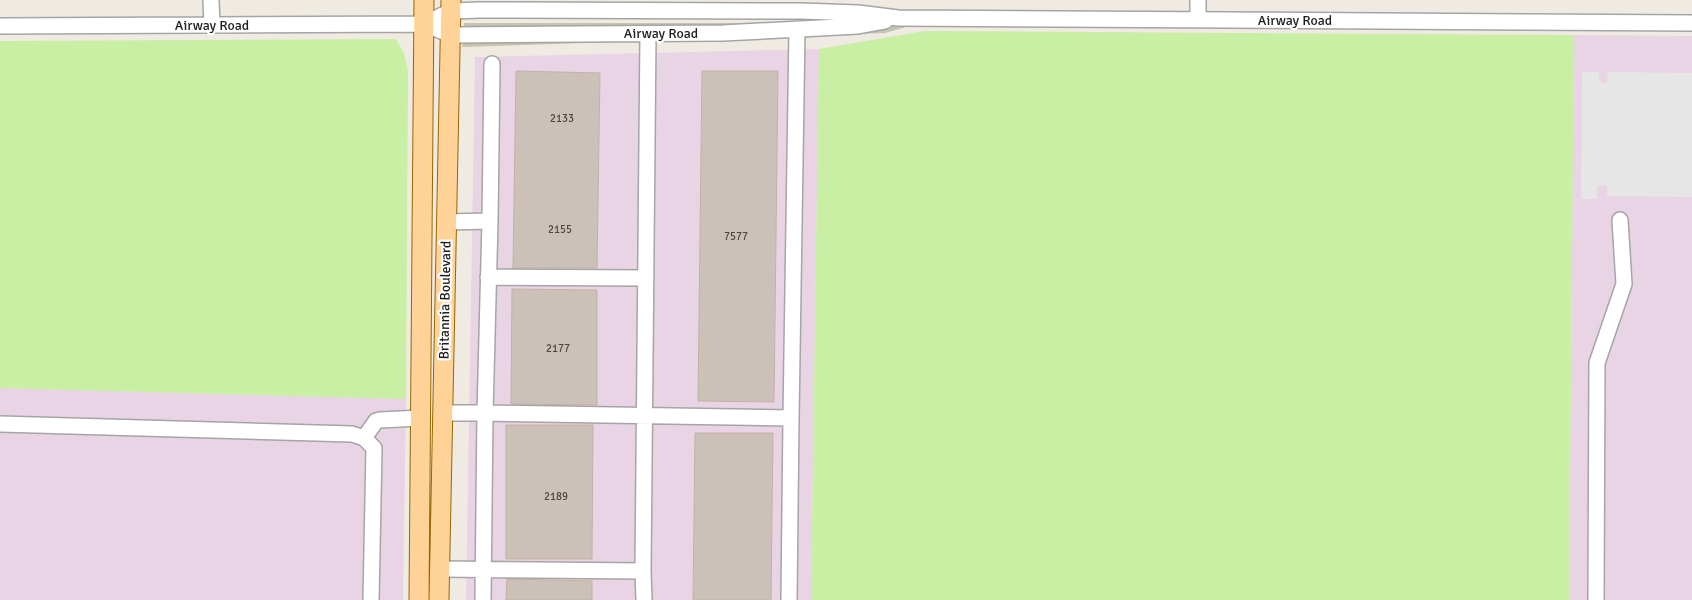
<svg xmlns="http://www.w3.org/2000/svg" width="1692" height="600" viewBox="0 0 1692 600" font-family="Signika,sans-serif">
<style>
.industrial{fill:#e9d4e5}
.construction{fill:#c5c5ad}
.grass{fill:#c8efa3}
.parking{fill:#e6e6e6}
.building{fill:#ccc1b8;stroke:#c3b1a3}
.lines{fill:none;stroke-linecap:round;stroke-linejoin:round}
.minor-casing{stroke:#a5a5a5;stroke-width:18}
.major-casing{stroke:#976600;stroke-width:21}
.minor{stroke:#fff;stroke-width:15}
.major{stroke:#ffd398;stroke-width:19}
.labels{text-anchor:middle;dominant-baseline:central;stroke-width:4.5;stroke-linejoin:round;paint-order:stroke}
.number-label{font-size:11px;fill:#4a4744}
.street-label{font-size:14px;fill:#1e1e1e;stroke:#fff}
</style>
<rect width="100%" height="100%" fill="#f0ebe2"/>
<path class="industrial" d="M1574,35L1692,36V600H1569Z
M819,49L811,600H466L475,57Z
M0,388L406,399L403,600H0Z"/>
<path class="construction" d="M464,23H920L885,33L462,47Z"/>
<path class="grass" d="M924,31L1574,35L1569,600H811L819,49Z
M396,39L404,53L408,71L406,399L0,388V41Z"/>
<path class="parking" d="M1582,72H1599V80L1605,84L1607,83L1608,72L1692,73V197L1607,196V186L1599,185L1597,188V199H1581Z"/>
<path class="building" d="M516,71L600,73L597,268H513Z
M702,71H778L774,402L698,401Z
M512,289L597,290V405L511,404Z
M506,425H593L592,559H506Z
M695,433H773L771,600H693Z
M507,579L592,581V600H506Z"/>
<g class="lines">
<defs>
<path id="minor" d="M211,0L212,25
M1198,19V0
M424,24L451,11L480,10L801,11L858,13L898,18L1692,23
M0,26L424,24L451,35L723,33L858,26L885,21
M446,222L490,221L492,64
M488,277L646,278
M443,413H485L490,221
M0,424L352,434L364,438L374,448L371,600
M364,438L376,421L380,420L421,418
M440,569L643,571L648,34
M643,571L644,600
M483,600L485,413L791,418L797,30
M789,600L791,418
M1596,600L1597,363L1624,284L1620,220"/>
<path id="major" d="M419,600L424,0
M439,600L451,0"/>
</defs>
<use href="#minor" class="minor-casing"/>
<use href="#major" class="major-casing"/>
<use href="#minor" class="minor"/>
<use href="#major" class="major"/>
</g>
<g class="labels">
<g class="number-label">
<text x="562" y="118">2133</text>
<text x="560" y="229">2155</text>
<text x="736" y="236">7577</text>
<text x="558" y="348">2177</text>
<text x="556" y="496">2189</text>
</g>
<g class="street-label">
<text x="1295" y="20">Airway Road</text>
<text x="212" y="25">Airway Road</text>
<text x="661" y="33">Airway Road</text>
<text transform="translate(445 300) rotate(-89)">Britannia Boulevard</text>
</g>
</g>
</svg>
